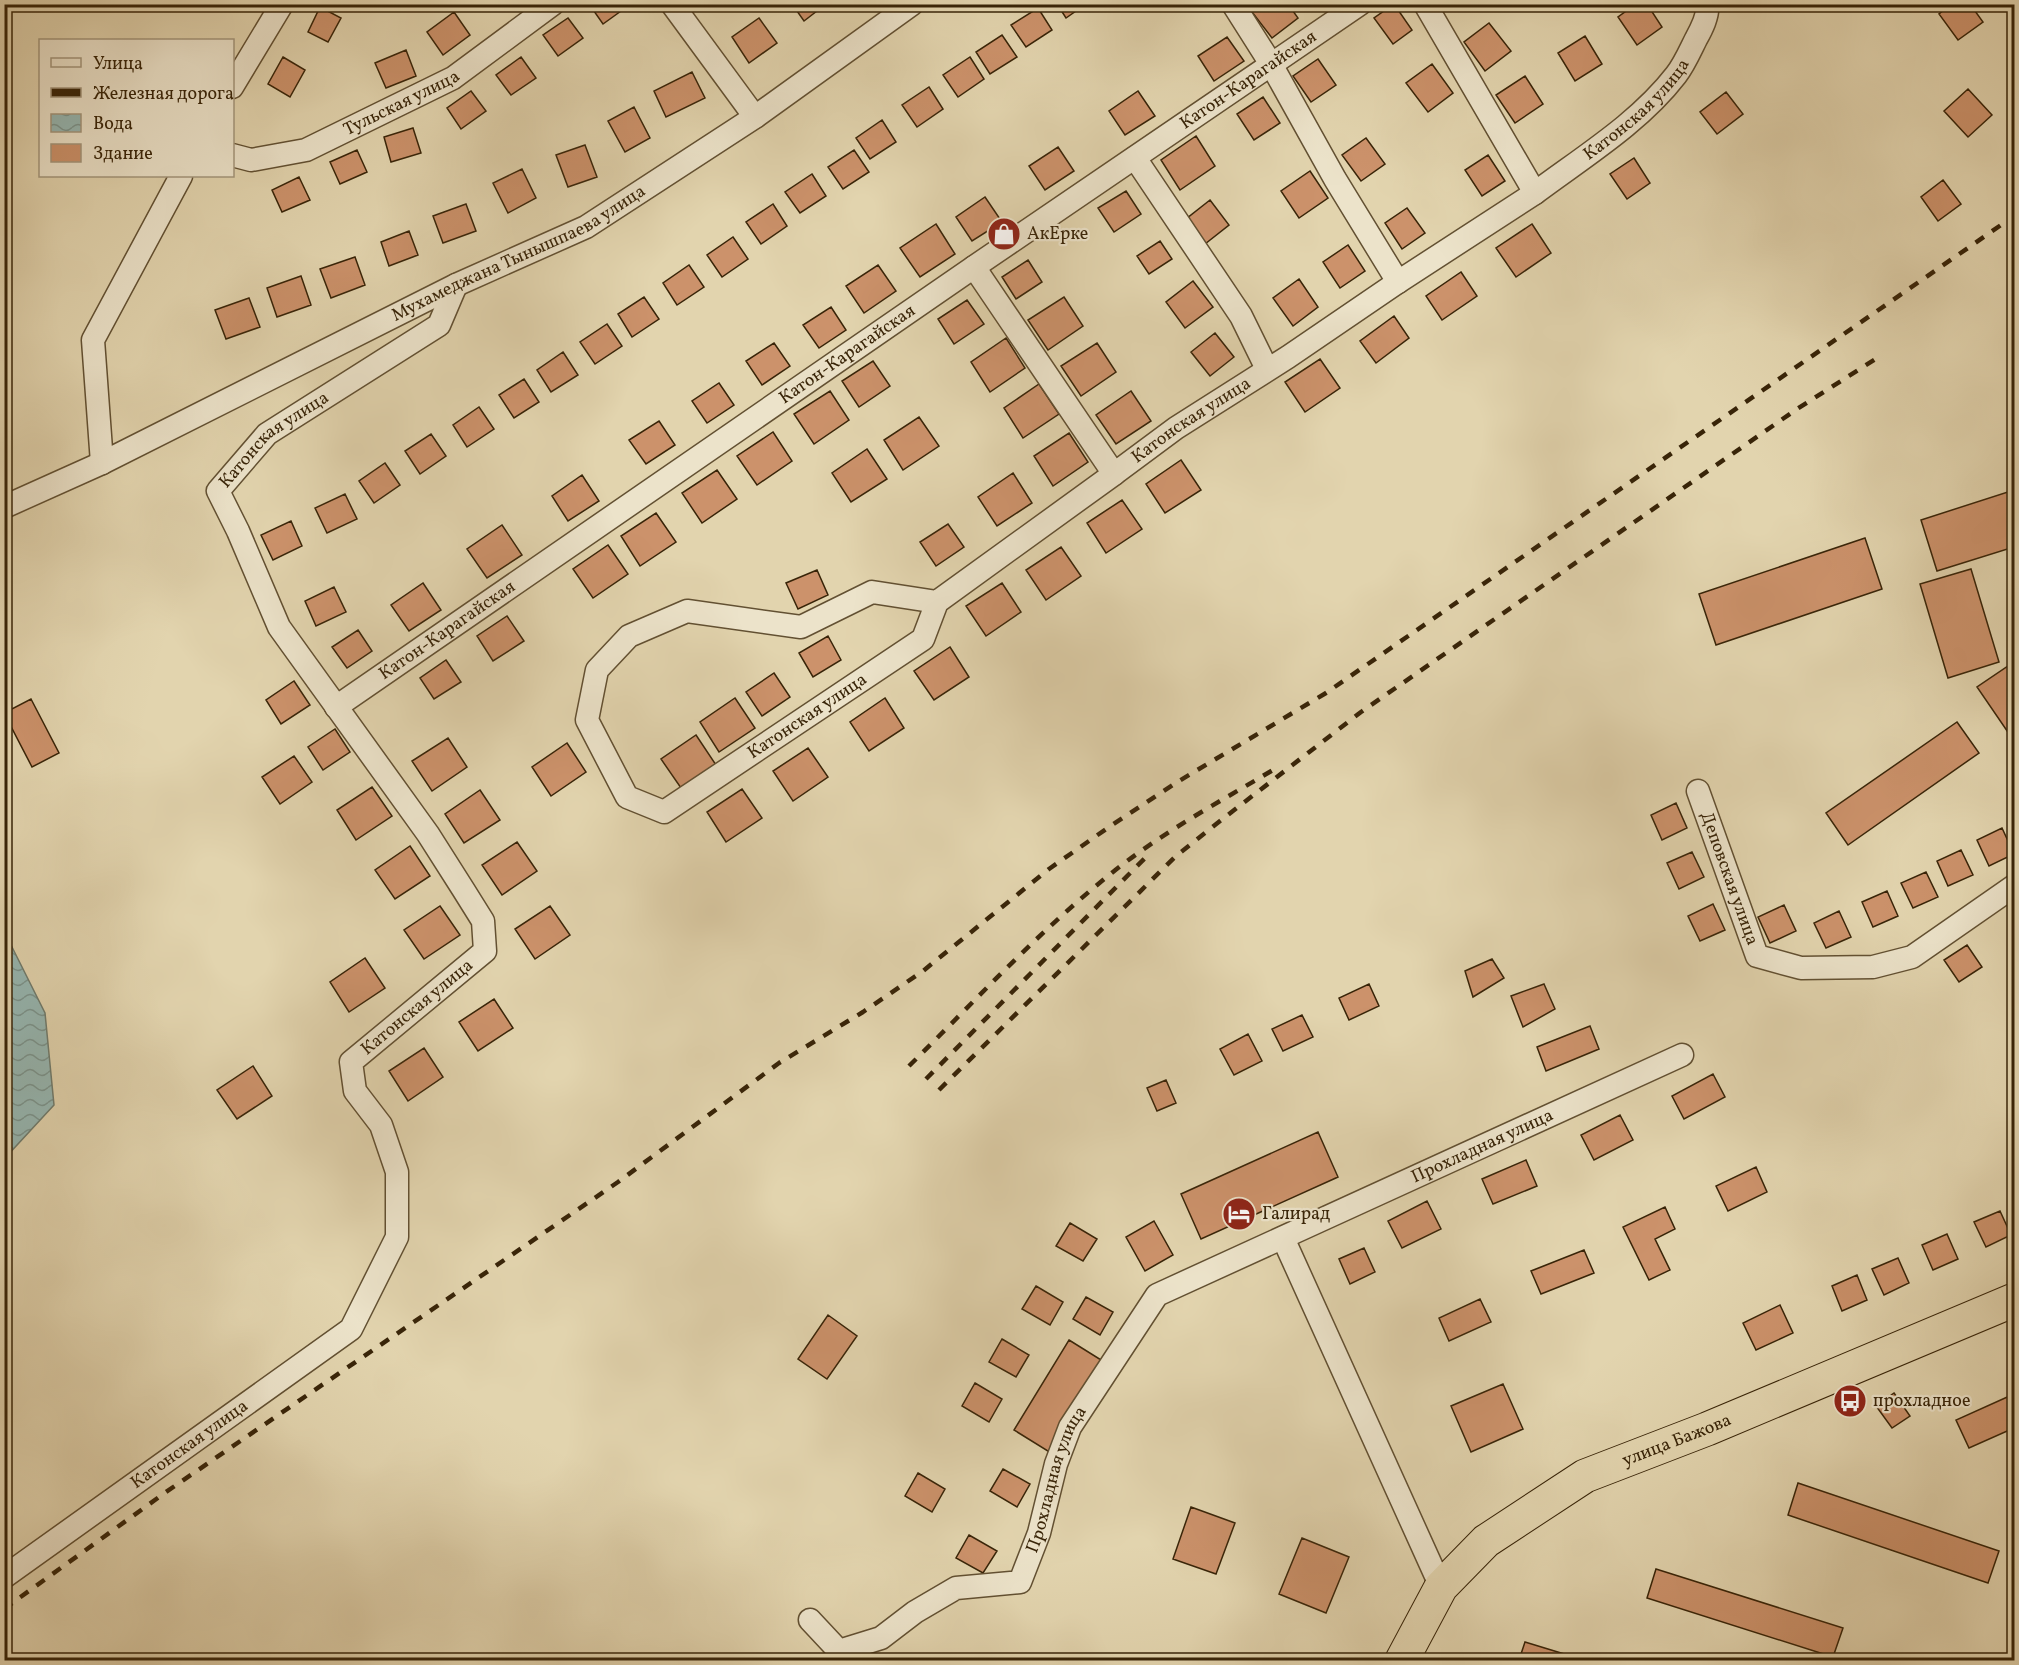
<svg xmlns="http://www.w3.org/2000/svg" width="2019" height="1665" viewBox="0 0 2019 1665" font-family="Vollkorn,serif">
<style>
.water{fill:url(#water-waves);stroke:#707c6e;stroke-width:1.5}
.building{fill:#cc926b;stroke:#382408;stroke-width:1.5}
.lines{fill:none;stroke-linecap:round;stroke-linejoin:round}
.minor-casing{stroke:#625032;stroke-width:25}
.highway-casing{stroke:#382408;stroke-width:35}
.minor{stroke:#ece3ca;stroke-width:22}
.highway{stroke:#e2d4ae;stroke-width:33}
.rail{stroke:#382408;stroke-width:4.5;stroke-dasharray:10 10;stroke-linecap:butt}
.labels{text-anchor:middle;dominant-baseline:central;stroke-width:4.5;stroke-linejoin:round;paint-order:stroke}
.street-label{font-size:18px;fill:#382408;stroke:#ece3ca}
.poi-label{font-size:18px;fill:#382408;stroke:#ece3ca;text-anchor:start}
</style>
<defs>
<pattern id="water-waves" width="16" height="10" patternUnits="userSpaceOnUse" patternTransform="scale(1.5)"><rect width="16" height="10" fill="#96b7b2"/><path d="M0 5q4-4 8 0t8 0" fill="none" stroke="#7b958f"/></pattern>
</defs>
<rect width="100%" height="100%" fill="#e2d4ae"/>
<filter id="stains"><feTurbulence type="fractalNoise" baseFrequency=".00333" numOctaves="4"/><feColorMatrix values="0 0 0 0 .2 0 0 0 0 .09 0 0 0 0 .02 0 0 0 .5 -.17"/></filter>
<radialGradient id="worn" r=".72"><stop offset=".6" stop-color="#630" stop-opacity="0"/><stop offset="1" stop-color="#630" stop-opacity=".3"/></radialGradient>
<path class="water" d="M4,931L45,1013L54,1105L5,1158Z"/>
<path class="building" d="M589,4H626L628,6L603,24Z
M792,4H826L804,21Z
M1057,4H1086L1066,18Z
M1262,4H1288L1298,18L1272,38L1252,12Z
M1394,4L1412,30L1393,44L1374,18Z
M1636,4H1647L1662,27L1637,45L1618,17Z
M1951,4H1970L1983,22L1958,40L1939,14Z
M320,7L341,18L328,42L308,32Z
M1038,8L1052,30L1026,47L1011,25Z
M454,12L470,35L443,55L427,32Z
M568,18L583,38L558,56L543,35Z
M759,18L777,43L749,63L732,37Z
M1489,23L1511,51L1485,71L1464,42Z
M1002,35L1017,57L990,74L976,52Z
M1585,36L1602,64L1575,81L1558,53Z
M1227,37L1244,61L1214,81L1198,56Z
M406,50L416,76L386,88L375,63Z
M283,57L305,70L290,97L268,84Z
M521,57L536,78L511,95L496,75Z
M970,57L984,79L958,97L943,75Z
M1318,59L1336,85L1311,102L1293,76Z
M1432,64L1453,93L1428,112L1406,83Z
M692,72L705,98L666,117L654,91Z
M1525,76L1543,104L1515,123L1496,95Z
M929,87L943,109L917,127L902,105Z
M1968,89L1992,115L1968,137L1944,111Z
M471,91L486,111L461,129L447,108Z
M1138,91L1155,116L1125,135L1109,111Z
M1726,92L1743,114L1717,134L1700,112Z
M1263,97L1280,123L1254,140L1237,114Z
M634,107L650,138L625,152L608,121Z
M882,120L896,142L870,159L856,138Z
M413,128L421,153L391,162L384,137Z
M1196,136L1215,166L1180,190L1161,160Z
M1366,138L1385,164L1361,181L1342,155Z
M585,145L597,177L568,187L556,155Z
M1058,147L1074,171L1045,190L1029,166Z
M357,150L367,172L340,184L330,162Z
M854,150L869,172L843,189L828,167Z
M1488,155L1505,181L1482,196L1465,170Z
M1634,158L1650,183L1627,199L1610,174Z
M522,169L536,198L508,213L493,183Z
M1310,171L1328,198L1299,218L1281,191Z
M812,174L826,196L800,213L785,192Z
M299,177L310,200L282,212L272,190Z
M1943,180L1961,204L1938,221L1921,197Z
M1126,191L1141,214L1114,232L1098,208Z
M985,197L1002,222L972,241L956,217Z
M1210,200L1229,225L1205,244L1186,219Z
M466,204L476,231L443,243L433,216Z
M773,204L787,226L761,244L746,222Z
M1407,208L1425,233L1402,249L1385,223Z
M936,224L955,254L920,277L900,248Z
M1532,224L1551,253L1516,277L1496,248Z
M409,231L418,255L389,266L381,242Z
M733,237L748,259L722,277L707,255Z
M1160,241L1172,259L1149,274L1137,256Z
M1348,245L1365,271L1340,288L1323,262Z
M355,257L365,285L331,298L320,269Z
M1028,260L1042,282L1016,299L1002,277Z
M689,265L704,287L677,305L663,283Z
M878,265L896,291L864,313L846,286Z
M1461,272L1477,296L1442,320L1426,296Z
M301,276L311,305L277,317L267,288Z
M1299,279L1318,307L1293,326L1273,298Z
M1193,281L1213,307L1185,328L1166,302Z
M644,297L659,319L632,337L618,314Z
M1064,297L1083,326L1048,350L1028,320Z
M249,298L260,327L226,339L215,310Z
M967,300L984,324L954,344L938,319Z
M831,307L846,330L819,348L803,325Z
M1394,316L1409,338L1376,363L1360,341Z
M607,324L622,346L595,364L580,342Z
M1215,333L1234,357L1210,376L1191,352Z
M1006,338L1025,368L990,392L971,362Z
M774,343L790,366L762,385L746,361Z
M1097,343L1116,372L1081,396L1061,366Z
M563,352L578,375L551,392L537,370Z
M1320,359L1340,388L1305,412L1285,382Z
M873,361L890,386L859,407L842,381Z
M524,379L539,402L514,418L499,395Z
M719,383L734,405L707,423L692,401Z
M1039,384L1059,414L1023,438L1004,408Z
M830,391L849,420L814,444L794,414Z
M1131,391L1151,421L1116,444L1096,415Z
M479,407L494,429L467,447L453,425Z
M919,417L939,446L903,470L884,440Z
M659,421L675,445L646,464L629,440Z
M773,432L792,461L757,485L737,456Z
M1069,433L1088,462L1053,486L1034,456Z
M431,434L446,456L420,474L405,451Z
M867,449L887,479L851,502L832,473Z
M1181,460L1201,490L1165,513L1146,484Z
M385,463L400,485L374,503L359,481Z
M717,470L737,499L702,523L682,493Z
M1013,473L1032,503L997,526L978,497Z
M582,475L599,501L568,521L552,496Z
M2014,490V547L1937,571L1921,520Z
M345,494L357,519L327,533L315,508Z
M1122,500L1142,529L1106,553L1087,523Z
M656,513L676,542L640,566L621,536Z
M291,521L302,546L273,560L261,535Z
M948,524L964,547L936,566L920,542Z
M502,525L522,555L487,578L467,549Z
M1865,538L1882,589L1716,645L1699,594Z
M608,545L628,574L593,598L573,569Z
M1061,547L1081,576L1046,600L1026,570Z
M1971,569L1999,662L1948,678L1920,584Z
M817,570L828,595L798,609L786,583Z
M423,583L441,610L409,631L391,605Z
M1002,583L1021,612L986,636L966,606Z
M334,587L346,612L316,626L305,601Z
M507,616L524,641L493,661L477,636Z
M358,630L372,651L347,668L332,647Z
M828,636L841,660L813,677L799,653Z
M950,647L969,677L934,700L914,671Z
M446,660L461,682L434,699L420,678Z
M2014,662V741L1977,687Z
M774,673L790,697L762,716L746,692Z
M294,681L310,705L281,724L266,700Z
M735,698L755,728L719,752L700,722Z
M885,698L904,728L869,751L850,722Z
M31,699L59,753L32,767L4,713Z
M1957,722L1979,753L1848,845L1826,813Z
M335,729L350,752L323,770L308,747Z
M696,735L716,765L681,788L661,759Z
M448,738L467,767L432,791L412,761Z
M567,743L586,772L551,796L532,767Z
M808,748L828,777L793,801L773,771Z
M294,756L312,782L280,804L262,777Z
M372,787L392,816L356,840L337,810Z
M742,789L762,818L726,842L707,812Z
M480,790L500,820L464,843L445,814Z
M1676,803L1687,828L1662,840L1651,815Z
M2002,828L2014,854L1989,866L1977,840Z
M517,842L537,871L502,895L482,865Z
M410,846L430,876L395,899L375,870Z
M1961,850L1973,875L1948,886L1937,861Z
M1692,852L1704,877L1679,889L1667,863Z
M1926,872L1938,897L1913,908L1901,883Z
M1887,891L1898,916L1873,927L1862,902Z
M1713,904L1725,930L1700,941L1688,916Z
M1784,905L1796,931L1770,943L1758,917Z
M440,906L460,935L424,959L404,930Z
M550,906L570,935L535,959L515,929Z
M1839,911L1851,937L1826,948L1814,923Z
M1967,945L1982,967L1959,982L1944,960Z
M365,958L385,988L349,1012L330,982Z
M1492,959L1504,978L1473,997L1465,971Z
M1369,984L1379,1006L1349,1020L1339,998Z
M1544,984L1555,1009L1523,1027L1511,996Z
M494,999L513,1028L478,1051L459,1022Z
M1302,1015L1313,1037L1283,1051L1272,1029Z
M1590,1026L1599,1049L1546,1071L1537,1047Z
M1248,1034L1262,1061L1234,1075L1220,1049Z
M424,1048L443,1077L408,1101L389,1071Z
M253,1066L272,1096L237,1119L217,1090Z
M1713,1074L1725,1097L1684,1119L1672,1096Z
M1166,1080L1176,1103L1157,1111L1147,1088Z
M1620,1115L1633,1140L1594,1160L1581,1135Z
M1318,1132L1338,1177L1201,1239L1181,1194Z
M1526,1160L1537,1186L1493,1204L1482,1179Z
M1756,1167L1767,1192L1728,1211L1716,1186Z
M1427,1201L1441,1229L1402,1248L1388,1221Z
M1665,1207L1675,1229L1655,1239L1670,1270L1649,1280L1623,1227Z
M2000,1211L2011,1235L1986,1247L1974,1222Z
M1154,1221L1173,1255L1145,1271L1126,1237Z
M1070,1223L1097,1239L1083,1261L1056,1246Z
M1947,1234L1958,1259L1933,1270L1922,1245Z
M1364,1248L1375,1272L1350,1284L1339,1259Z
M1584,1250L1594,1273L1541,1294L1531,1271Z
M1898,1258L1909,1283L1884,1295L1872,1269Z
M1857,1275L1867,1300L1842,1311L1832,1286Z
M1036,1286L1063,1302L1050,1325L1022,1309Z
M1086,1297L1113,1312L1100,1335L1073,1319Z
M1480,1299L1491,1322L1449,1341L1439,1318Z
M1780,1305L1793,1333L1756,1350L1743,1323Z
M828,1315L857,1336L827,1379L798,1359Z
M1002,1339L1029,1355L1016,1377L989,1362Z
M1069,1340L1106,1363L1051,1453L1014,1430Z
M975,1383L1002,1399L989,1422L962,1406Z
M1503,1384L1523,1429L1471,1452L1451,1406Z
M1894,1393L1910,1416L1892,1428L1876,1406Z
M2014,1394V1428L1969,1448L1956,1420Z
M1003,1469L1030,1484L1017,1507L990,1491Z
M918,1473L945,1489L932,1512L905,1496Z
M1798,1483L1999,1551L1988,1583L1788,1515Z
M1191,1507L1235,1523L1216,1574L1173,1559Z
M969,1535L997,1551L983,1573L956,1558Z
M1302,1538L1349,1557L1326,1613L1279,1594Z
M1656,1569L1843,1628L1833,1657L1647,1598Z
M1525,1642L1584,1660H1519Z"/>
<g class="lines">
<defs>
<g id="minor">
<path d="M672,4L755,117"/>
<path d="M1233,4L1271,64L1335,179L1398,282"/>
<path d="M232,87L282,4"/>
<path id="s1" d="M232,155L251,160L306,150L453,78L553,4"/>
<path d="M1135,158L1241,316L1267,369"/>
<path id="s2" d="M1535,193C1583,157 1639,123 1676,75C1684,65 1690,51 1696,39C1701,30 1709,15 1707,4"/>
<path id="s3" d="M974,267L1114,474L1176,428L1288,357L1398,282L1535,193L1425,4"/>
<path d="M102,463L93,340L181,176"/>
<path id="s4" d="M4,507L102,463L456,285L586,227L755,117L912,4"/>
<path id="s5" d="M937,602L872,592L801,627L687,611L629,636L597,670L587,720L627,797L664,812L923,639L937,602L1114,474"/>
<path id="s6" d="M336,707L974,267L1360,4"/>
<path id="s7" d="M1698,791L1757,956L1801,968L1873,967L1912,957L2014,886"/>
<path d="M1283,1238L1441,1587"/>
<path id="s8" d="M4,1577L351,1329L397,1237V1172L381,1125L355,1091L351,1062L485,951L483,921L463,889L428,834L279,627L238,531L218,491L267,434L439,325L456,285"/>
<path id="s9" d="M810,1620L839,1651L881,1638L915,1612L956,1588L1020,1582L1039,1533L1056,1464L1070,1427L1157,1295L1682,1055"/>
</g>
<g id="highway">
<path id="s10" d="M1402,1660L1441,1587L1486,1541L1585,1476L1707,1429L2014,1300"/>
</g>
</defs>
<use href="#minor" class="minor-casing"/>
<use href="#highway" class="highway-casing"/>
<use href="#minor" class="minor"/>
<use href="#highway" class="highway"/>
<path class="rail" d="M909,1066C976,1000 1040,930 1113,872C1164,831 1223,800 1278,767
M926,1079L1150,853
M939,1090L1176,856L1220,821L1361,712L1797,409L1877,358
M4,1609L166,1492L618,1182L779,1063L863,1012L923,971L1049,869L1109,827L1179,781L1326,693L2014,216"/>
</g>
<defs>
<symbol id="shop-disc" viewBox="-11 -11 22 22"><circle r="9.5" fill="#8f2418" stroke="#ece3ca"/><path d="M-5-2.5h2.3a2.7 3.5 0 0 1 5.4 0H5L5.5 6h-11ZM-1.5-2.5h3a1.5 2.3 0 0 0-3 0Z" fill="#fff"/></symbol>
<symbol id="hotel-disc" viewBox="-11 -11 22 22"><circle r="9.5" fill="#8f2418" stroke="#ece3ca"/><path d="M-6-4.5h1.5V1H6V5H4.5V3h-9V5H-6ZM-4 0a1.8 1.8 0 1 1 3.6 0ZM.5 0V-2.5h3Q6-2.5 6 0Z" fill="#fff"/></symbol>
<symbol id="bus-disc" viewBox="-11 -11 22 22"><circle r="9.5" fill="#8f2418" stroke="#ece3ca"/><path d="M-5-6H5V4H4V6H2V4H-2V6H-4V4H-5ZM-3.5-4V0h7V-4ZM-3.5 1.2v1.5H-2V1.2ZM2 1.2v1.5H3.5V1.2Z" fill="#fff"/></symbol>
</defs>
<g fill-rule="evenodd">
<use href="#shop-disc" x="985" y="215" width="38" height="38"/>
<use href="#hotel-disc" x="1220" y="1195" width="38" height="38"/>
<use href="#bus-disc" x="1831" y="1382" width="38" height="38"/>
</g>
<g class="labels">
<g class="street-label">
<text stroke="none"><textPath href="#s6" startOffset="1107">Катон-Карагайская</textPath></text>
<text stroke="none"><textPath href="#s1" startOffset="182">Тульская улица</textPath></text>
<text stroke="none"><textPath href="#s2" startOffset="132">Катонская улица</textPath></text>
<text stroke="none"><textPath href="#s4" startOffset="574">Мухамеджана Тынышпаева улица</textPath></text>
<text stroke="none"><textPath href="#s6" startOffset="621">Катон-Карагайская</textPath></text>
<text stroke="none"><textPath href="#s3" startOffset="344">Катонская улица</textPath></text>
<text stroke="none"><textPath href="#s8" startOffset="1504">Катонская улица</textPath></text>
<text stroke="none"><textPath href="#s6" startOffset="135">Катон-Карагайская</textPath></text>
<text stroke="none"><textPath href="#s5" startOffset="720">Катонская улица</textPath></text>
<text stroke="none"><textPath href="#s7" startOffset="93">Деповская улица</textPath></text>
<text stroke="none"><textPath href="#s8" startOffset="802">Катонская улица</textPath></text>
<text stroke="none"><textPath href="#s9" startOffset="920">Прохладная улица</textPath></text>
<text stroke="none"><textPath href="#s10" startOffset="364">улица Бажова</textPath></text>
<text stroke="none"><textPath href="#s8" startOffset="228">Катонская улица</textPath></text>
<text stroke="none"><textPath href="#s9" startOffset="350">Прохладная улица</textPath></text>
</g>
<g class="poi-label">
<text x="1027" y="234">АкЕрке</text>
<text x="1262" y="1214">Галирад</text>
<text x="1873" y="1401">прохладное</text>
</g>
</g>
<rect width="2019" height="1665" fill="none" stroke="#e2d4ae" stroke-width="24"/>
<rect x="6" y="6" width="2007" height="1653" fill="none" stroke="#382408" stroke-width="3"/>
<rect x="12" y="12" width="1995" height="1641" fill="none" stroke="#382408" stroke-width="1.5"/>
<rect x="39" y="39" width="195" height="138" fill="#ece3ca" stroke="#a4977c" stroke-width="1.5"/>
<rect x="51" y="58" width="30" height="9" fill="#ece3ca" stroke="#a4977c" stroke-width="1.5"/>
<text x="93" y="69" font-size="18" fill="#382408">Улица</text>
<rect x="51" y="88" width="30" height="9" fill="#382408" stroke="#a4977c" stroke-width="1.5"/>
<text x="93" y="99" font-size="18" fill="#382408">Железная дорога</text>
<rect x="51" y="114" width="30" height="18" fill="url(#water-waves)" stroke="#a4977c" stroke-width="1.5"/>
<text x="93" y="129" font-size="18" fill="#382408">Вода</text>
<rect x="51" y="144" width="30" height="18" fill="#cc926b" stroke="#a4977c" stroke-width="1.5"/>
<text x="93" y="159" font-size="18" fill="#382408">Здание</text>
<rect width="100%" height="100%" filter="url(#stains)"/>
<rect width="100%" height="100%" fill="url(#worn)"/>
</svg>
